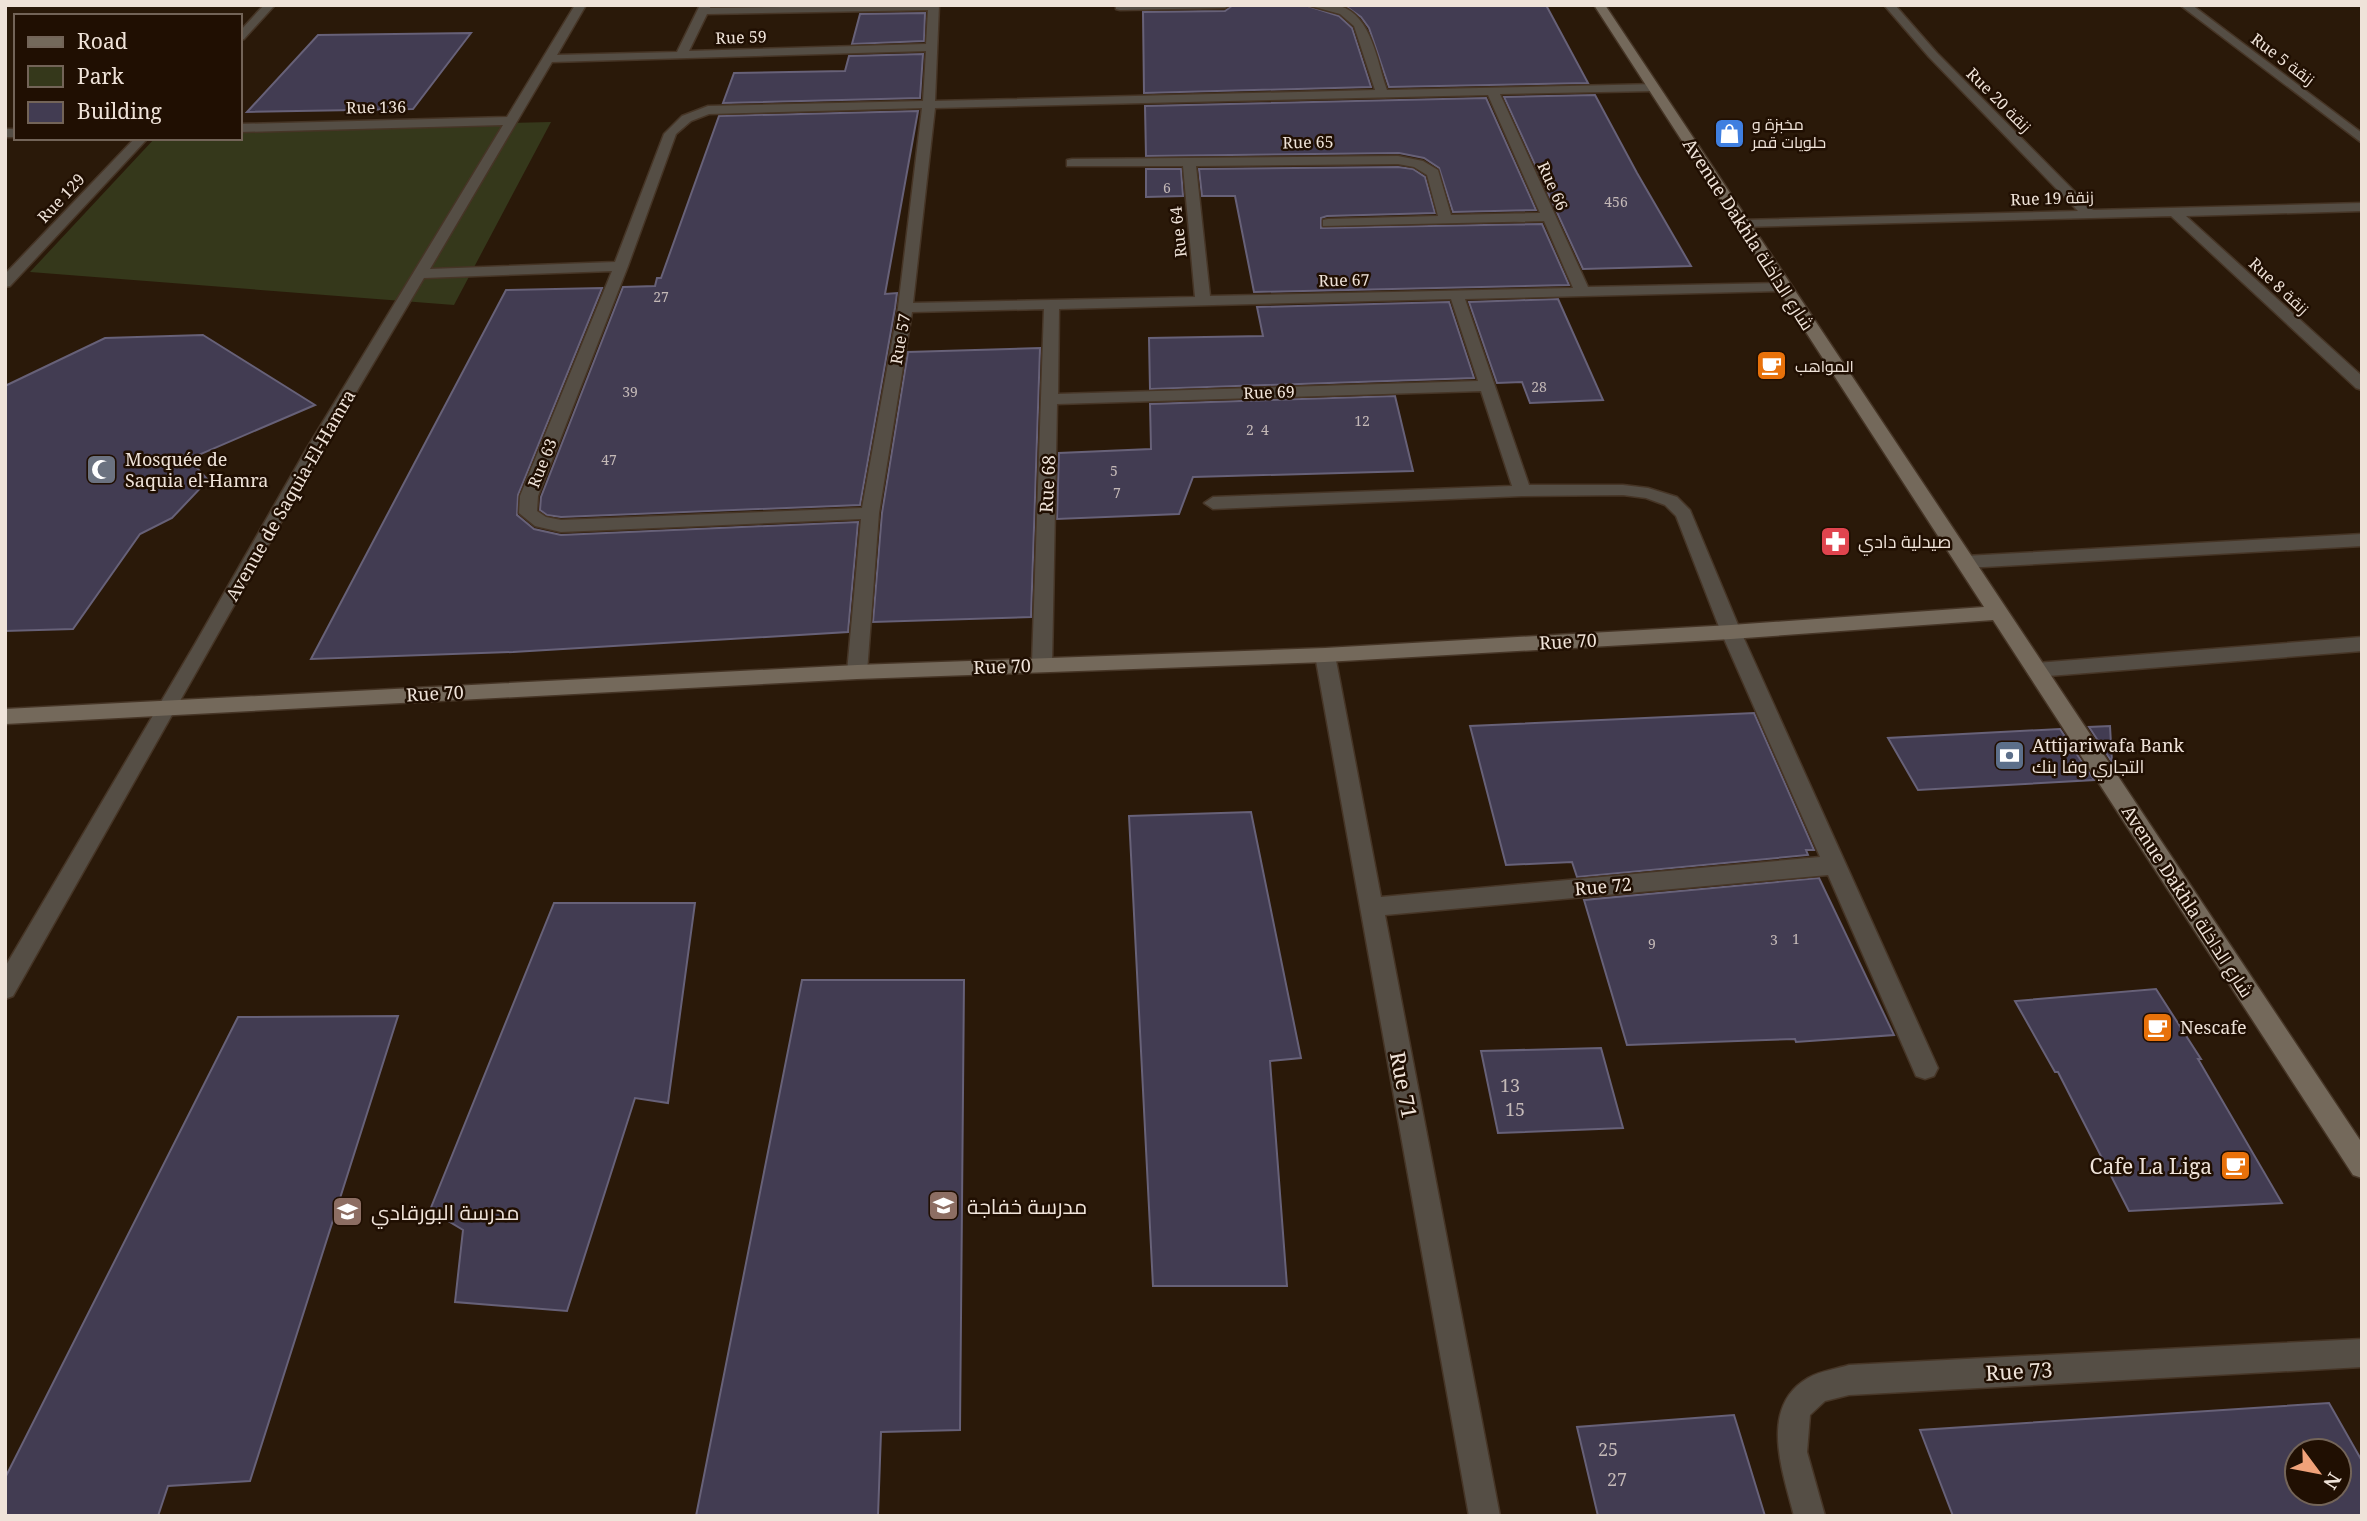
<svg xmlns="http://www.w3.org/2000/svg" width="2367" height="1521" viewBox="0 0 2367 1521" font-family="'Noto Serif',Cairo,serif">
<style>
.green{fill:#35381b}
.building{fill:#423c52;stroke:#676178;stroke-width:2;fill-rule:evenodd}
.lines{fill:none;stroke-linecap:round;stroke-linejoin:round}
.street-casing{stroke:#463526;stroke-width:3}
.secondary-casing{stroke:#463526;stroke-width:3}
.street{fill:#554e45;fill-rule:evenodd}
.secondary{fill:#74695b;fill-rule:evenodd}
.labels{text-anchor:middle;dominant-baseline:central;stroke-width:5;stroke-linejoin:round;paint-order:stroke}
.number-label{font-size:14px;fill:#c4b9b7}
.far-street-label{font-size:16px;fill:#efe3d9;stroke:#200f02}
.far-poi-label{font-size:16px;fill:#efe3d9;stroke:#200f02;text-anchor:start}
.street-label{font-size:18px;fill:#efe3d9;stroke:#200f02}
.poi-label{font-size:18px;fill:#efe3d9;stroke:#200f02;text-anchor:start}
.near-number-label{font-size:18px;fill:#c4b9b7}
.near-street-label{font-size:21px;fill:#efe3d9;stroke:#200f02}
.near-poi-label{font-size:21px;fill:#efe3d9;stroke:#200f02;text-anchor:start}
</style>
<rect width="100%" height="100%" fill="#2a1909"/>
<path class="green" d="M551,122L454,305L30,272L155,138H240V129Z"/>
<path class="building" d="M1233,5H1305L1339,16L1352,28L1371,87L1144,93L1143,12L1225,11Z
M1344,5H1546L1588,83L1389,87L1369,28L1361,17Z
M925,13L924,41L852,44L860,14Z
M471,33L413,109L247,112L318,35Z
M923,54L920,98L723,103L734,73L845,71L849,56Z
M1595,95L1637,173L1691,266L1583,269L1504,97Z
M1486,98L1536,210L1453,212L1439,168L1424,158L1399,153L1146,156L1145,106Z
M918,111L885,294L897,293L895,308L860,505L561,517L547,515L540,510L541,497L623,287L655,286L657,278H661L719,116Z
M1398,167L1413,169L1425,177L1435,213L1327,216L1321,218V228L1542,224L1569,285L1254,292L1235,196H1202L1199,169Z
M1146,169H1181L1183,196L1146,197Z
M602,288L518,495L517,515L534,529L561,535L858,522L848,632L513,652L311,659L506,290Z
M1558,299L1603,400L1530,403L1522,382L1497,383L1469,302Z
M1449,302L1474,378L1150,389L1149,338L1263,336L1257,307Z
M203,335L315,405L189,459L208,480L172,518L140,534L73,629L5,631V386L105,338Z
M1040,348L1031,617L873,622L882,513L908,352Z
M1395,396L1413,471L1193,477L1179,514L1057,519L1059,453L1151,449L1150,404Z
M1754,713L1814,850H1806L1808,855L1577,877L1572,862L1506,865L1470,726Z
M2110,726L2112,762L2089,727Z
M2060,729L2094,780L1918,790L1888,738Z
M1251,812L1301,1058L1270,1061L1287,1286H1153L1129,816Z
M1819,878L1894,1035L1796,1042L1795,1039L1627,1045L1584,900Z
M554,903H695L668,1103L635,1098L567,1311L455,1302L463,1230L430,1210Z
M802,980H964L960,1430L881,1432L878,1516H696Z
M2156,989L2201,1059H2198L2282,1203L2129,1211L2058,1072H2055L2015,1001Z
M398,1016L250,1481L168,1486L158,1516H5V1478L238,1017Z
M1601,1048L1623,1128L1498,1133L1481,1051Z
M2329,1403L2362,1461V1516H1953L1920,1430ZM2297,1451H2339V1493H2297Z
M1734,1415L1765,1516H1598L1577,1427Z"/>
<g class="lines">
<defs>
<path id="street" d="M264,5H275L244,39L240,40V31Z
M575,5H586L557,55L677,52L700,5H711L710,8L939,5L935,101L1375,90L1354,26L1340,14L1307,5C1317,5 1330,4 1340,6C1372,16 1377,62 1387,90L1657,84V90L1653,91L1500,94L1588,287L1784,283L1791,287L1784,291L1465,299L1529,485H1623L1648,488L1677,497L1690,510L1741,632L1938,1068L1934,1076L1925,1079L1916,1076L1828,875L1385,915L1500,1516H1469L1315,655L1318,650H1332L1335,655L1381,897L1820,857L1721,632L1676,516L1665,505L1646,498L1623,495L1522,496L1213,509L1204,503L1213,497L1512,486L1481,391L1057,404L1052,664L1049,669H1035L1032,664L1044,309L912,312L879,513L867,672L864,677H850L847,672L861,519L561,532L535,526L519,513L520,496L612,271L424,278L323,448L13,996L5,999V967L195,644L307,448L503,125L240,132V124L507,117ZM928,10L926,44L689,51L707,14ZM926,51L923,101L708,106L682,116L664,134L615,262L430,269L552,62ZM1488,95L1540,213L1451,215L1438,170L1423,161L1398,156L1072,159L1067,160V166H1183L1195,297L913,303L935,108ZM922,108L898,308L862,508L561,520L546,517L537,511L538,496L628,266L676,134L691,121L709,114ZM1398,164L1414,167L1427,175L1438,216L1328,219L1323,220V226L1544,221L1573,288L1210,296L1196,166ZM1451,299L1478,381L1058,394L1059,309Z
M1116,5H1230L1225,8L1120,10L1116,9Z
M1884,5H1895L1937,53L2093,210L2362,203V211L2186,216L2362,376V390L2356,388L2171,216L1738,227L1736,224L1743,220L2078,211L1929,57Z
M2180,5H2192L2362,133V143Z
M5,129H16V137H5Z
M135,138H148L10,286L5,287V274Z
M2362,534V546L1965,568L1956,562L1965,556Z
M2362,637V651L2036,677L2029,675L2026,670L2029,665L2036,663Z
M2362,1339V1367L1849,1395L1825,1401L1810,1415L1807,1452L1825,1516H1794C1783,1472 1758,1407 1808,1378C1820,1371 1836,1369 1849,1365Z"/>
<path id="secondary" d="M1594,5H1605L2362,1143V1178L2353,1175L1993,620L1731,639L1325,662L857,679L5,724V709L857,665L1325,648L1731,625L1984,607Z"/>
</defs>
<use href="#street" class="street-casing"/>
<use href="#secondary" class="secondary-casing"/>
<use href="#street" class="street"/>
<use href="#secondary" class="secondary"/>
</g>
<defs>
<symbol id="shop-square" viewBox="-11 -11 22 22"><rect x="-9" y="-9" width="18" height="18" rx="4" fill="#3f7fe0" stroke="#200f02"/><path d="M-5-2.5h2.3a2.7 3.5 0 0 1 5.4 0H5L5.5 6h-11ZM-1.5-2.5h3a1.5 2.3 0 0 0-3 0Z" fill="#fff"/></symbol>
<symbol id="cafe-square" viewBox="-11 -11 22 22"><rect x="-9" y="-9" width="18" height="18" rx="4" fill="#e8710a" stroke="#200f02"/><path d="M-5.5-4.5H6V0H3Q3 3.5 0 3.5H-2.5Q-5.5 3.5-5.5 0ZM3-3.2v2h1.7v-2ZM-6 4.5H4V6H-6Z" fill="#fff"/></symbol>
<symbol id="mosque-square" viewBox="-11 -11 22 22"><rect x="-9" y="-9" width="18" height="18" rx="4" fill="#6b7280" stroke="#200f02"/><path d="M3.5-4.9A6 6 0 1 0 3.5 4.9A5 5 0 1 1 3.5-4.9Z" fill="#fff"/></symbol>
<symbol id="pharmacy-square" viewBox="-11 -11 22 22"><rect x="-9" y="-9" width="18" height="18" rx="4" fill="#e0444e" stroke="#200f02"/><path d="M-2-6h4v4h4v4h-4v4h-4v-4h-4v-4h4Z" fill="#fff"/></symbol>
<symbol id="bank-square" viewBox="-11 -11 22 22"><rect x="-9" y="-9" width="18" height="18" rx="4" fill="#5c6f8a" stroke="#200f02"/><path d="M-6-4H6V4H-6ZM0-2.3a2.3 2.3 0 1 0 0 4.6a2.3 2.3 0 1 0 0-4.6Z" fill="#fff"/></symbol>
<symbol id="school-square" viewBox="-11 -11 22 22"><rect x="-9" y="-9" width="18" height="18" rx="4" fill="#8d6e63" stroke="#200f02"/><path d="M0-5L7-2L0 1L-7-2ZM-4 1L0 2.5L4 1V4Q0 6-4 4Z" fill="#fff"/></symbol>
</defs>
<g fill-rule="evenodd">
<use href="#shop-square" x="1712" y="116" width="35" height="35"/>
<use href="#cafe-square" x="1754" y="348" width="35" height="35"/>
<use href="#mosque-square" x="84" y="452" width="35" height="35"/>
<use href="#pharmacy-square" x="1818" y="524" width="35" height="35"/>
<use href="#bank-square" x="1992" y="738" width="35" height="35"/>
<use href="#cafe-square" x="2140" y="1010" width="35" height="35"/>
<use href="#cafe-square" x="2218" y="1148" width="35" height="35"/>
<use href="#school-square" x="926" y="1188" width="35" height="35"/>
<use href="#school-square" x="330" y="1194" width="35" height="35"/>
</g>
<g class="labels">
<g class="number-label">
<text x="1167" y="187">6</text>
<text x="1616" y="201">456</text>
<text x="661" y="296">27</text>
<text x="1539" y="386">28</text>
<text x="630" y="391">39</text>
<text x="1362" y="420">12</text>
<text x="1250" y="429">2</text>
<text x="1265" y="429">4</text>
<text x="609" y="459">47</text>
<text x="1114" y="470">5</text>
<text x="1117" y="492">7</text>
<text x="1796" y="938">1</text>
<text x="1774" y="939">3</text>
<text x="1652" y="943">9</text>
</g>
<g class="far-street-label">
<text transform="translate(741 37) rotate(-2)">Rue 59</text>
<text transform="translate(2283 59) rotate(37)">Rue 5 زنقة</text>
<text transform="translate(1999 100) rotate(45)">Rue 20 زنقة</text>
<text transform="translate(376 107) rotate(-1)">Rue 136</text>
<text transform="translate(1308 142) rotate(-1)">Rue 65</text>
<text transform="translate(1553 186) rotate(66)">Rue 66</text>
<text transform="translate(61 198) rotate(-47)">Rue 129</text>
<text transform="translate(2052 198) rotate(-2)">Rue 19 زنقة</text>
<text transform="translate(1178 232) rotate(-96)">Rue 64</text>
<text transform="translate(1344 280) rotate(-1)">Rue 67</text>
<text transform="translate(2279 286) rotate(43)">Rue 8 زنقة</text>
<text transform="translate(900 339) rotate(-80)">Rue 57</text>
<text transform="translate(1269 392) rotate(-2)">Rue 69</text>
<text transform="translate(542 463) rotate(-68)">Rue 63</text>
</g>
<g class="far-poi-label">
<text x="1752" y="124">مخبزة و<tspan x="1752" dy="18">حلويات قمر</tspan></text>
<text x="1795" y="366">المواهب</text>
</g>
<g class="street-label">
<text transform="translate(1749 234) rotate(57)">Avenue Dakhla شارع الداخلة</text>
<text transform="translate(1047 484) rotate(-87)">Rue 68</text>
<text transform="translate(290 495) rotate(-60)">Avenue de Saquia-El-Hamra</text>
<text transform="translate(1568 641) rotate(-3)">Rue 70</text>
<text transform="translate(1002 666) rotate(-2)">Rue 70</text>
<text transform="translate(435 693) rotate(-3)">Rue 70</text>
<text transform="translate(1603 886) rotate(-5)">Rue 72</text>
<text transform="translate(2188 901) rotate(57)">Avenue Dakhla شارع الداخلة</text>
</g>
<g class="poi-label">
<text x="125" y="459">Mosquée de<tspan x="125" dy="21">Saquia el-Hamra</tspan></text>
<text x="1858" y="541">صيدلية دادي</text>
<text x="2032" y="745">Attijariwafa Bank<tspan x="2032" dy="21">التجاري وفا بنك</tspan></text>
<text x="2180" y="1027">Nescafe</text>
</g>
<g class="near-number-label">
<text x="1510" y="1085">13</text>
<text x="1515" y="1109">15</text>
<text x="1608" y="1449">25</text>
<text x="1617" y="1479">27</text>
</g>
<g class="near-street-label">
<text transform="translate(1404 1085) rotate(79)">Rue 71</text>
<text transform="translate(2019 1371) rotate(-3)">Rue 73</text>
</g>
<g class="near-poi-label">
<text x="2212" y="1166" text-anchor="end">Cafe La Liga</text>
<text x="967" y="1206">مدرسة خفاجة</text>
<text x="371" y="1212">مدرسة البورقادي</text>
</g>
</g>
<rect width="2367" height="1521" fill="none" stroke="#efe3d9" stroke-width="14"/>
<rect x="14" y="14" width="228" height="126" fill="#200f02" stroke="#736458" stroke-width="2"/>
<rect x="28" y="37" width="35" height="10" fill="#74695b" stroke="#736458" stroke-width="2"/>
<text x="77" y="49" font-size="21" fill="#efe3d9">Road</text>
<rect x="28" y="66" width="35" height="21" fill="#35381b" stroke="#736458" stroke-width="2"/>
<text x="77" y="84" font-size="21" fill="#efe3d9">Park</text>
<rect x="28" y="102" width="35" height="21" fill="#423c52" stroke="#736458" stroke-width="2"/>
<text x="77" y="119" font-size="21" fill="#efe3d9">Building</text>
<g transform="translate(2318 1472) rotate(122)"><circle r="33" fill="#200f02" stroke="#736458" stroke-width="2"/>
<path d="M0-5L12 26L0 18L-12 26Z" fill="#f0a27a"/>
<text y="-10" font-size="19" font-weight="bold" text-anchor="middle" fill="#efe3d9">N</text>
</g>
</svg>
